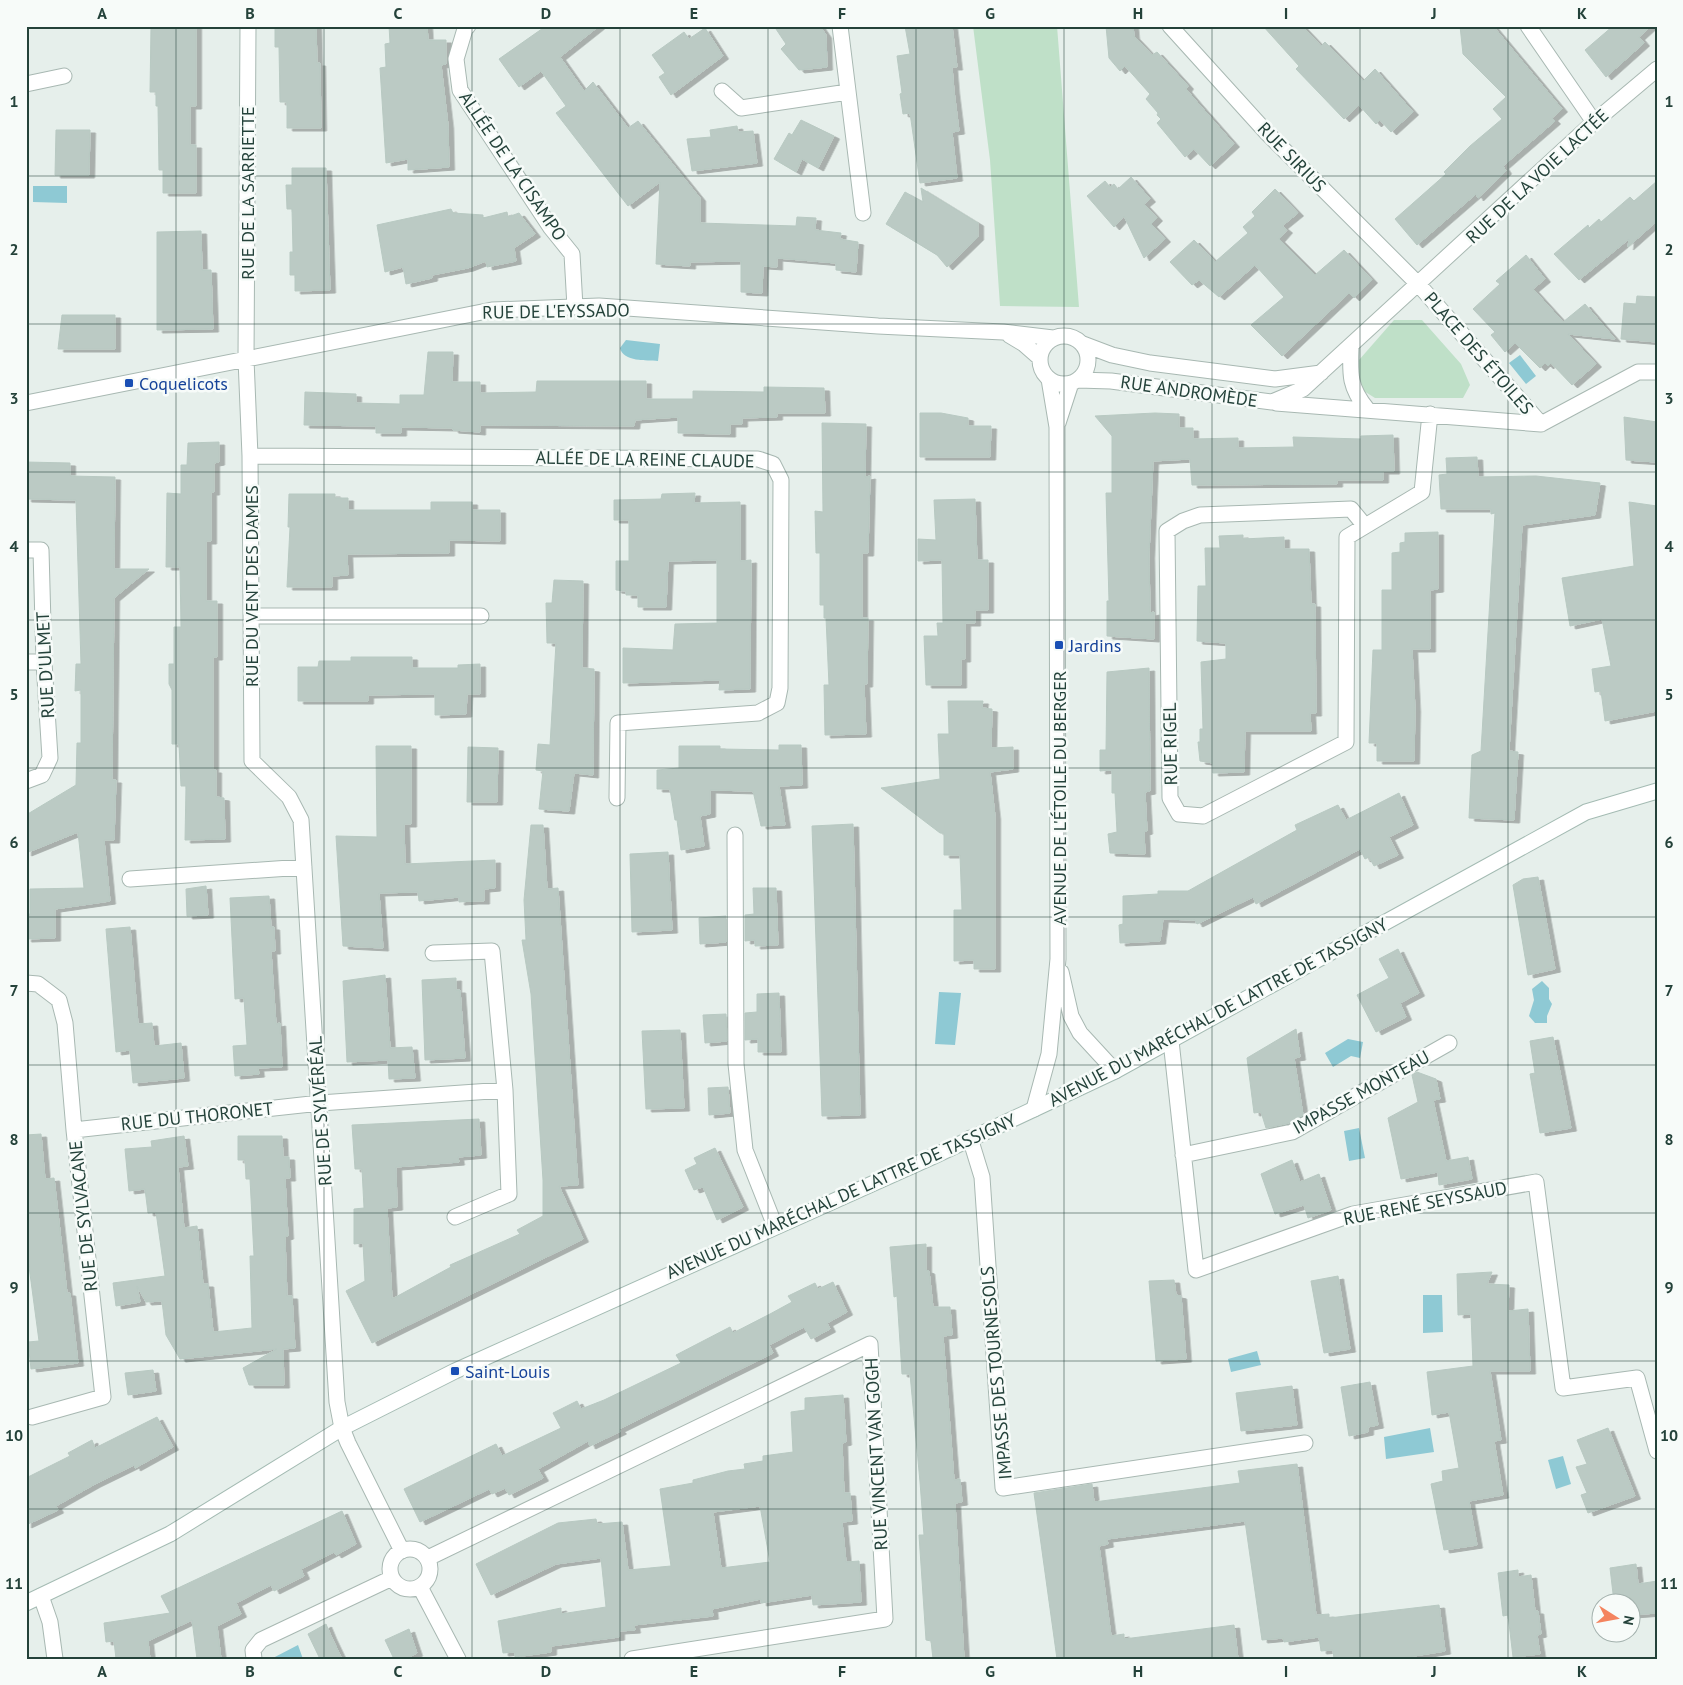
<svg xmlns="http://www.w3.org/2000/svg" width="1683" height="1685" viewBox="0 0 1683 1685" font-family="'PT Sans',sans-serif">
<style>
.green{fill:#bfe0c8}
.water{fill:#8ec9d4}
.building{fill:#bbcac4;stroke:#b8c9c2;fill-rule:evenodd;filter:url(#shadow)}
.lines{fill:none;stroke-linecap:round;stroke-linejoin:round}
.minor-casing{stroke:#a8b8b2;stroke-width:17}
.secondary-casing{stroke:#a4bbb3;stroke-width:17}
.minor{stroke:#fff;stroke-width:15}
.secondary{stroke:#fff;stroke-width:15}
.grid{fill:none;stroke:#24423a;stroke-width:1;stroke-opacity:0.55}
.transit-dot{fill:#1a4fb4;stroke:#f7fbf9;stroke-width:2}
.labels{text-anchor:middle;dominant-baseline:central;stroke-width:5;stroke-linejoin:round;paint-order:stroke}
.street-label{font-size:18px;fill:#24423a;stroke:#f7fbf9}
.transit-label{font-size:18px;fill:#164399;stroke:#f7fbf9;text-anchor:start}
.neatline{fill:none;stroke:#24423a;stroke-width:2}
.grid-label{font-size:16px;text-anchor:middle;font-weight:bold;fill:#24423a}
</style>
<defs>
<filter id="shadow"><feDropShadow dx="5.5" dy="3" stdDeviation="0" flood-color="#0004"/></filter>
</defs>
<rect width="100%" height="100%" fill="#e6efeb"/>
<path class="green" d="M973,26H1057L1079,307L1000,306L990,160Z
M1394,320H1422L1461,364L1470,385L1463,398H1375L1359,388V360Z"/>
<path class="water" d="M33,186H67V203L33,202Z
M626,340L660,344L658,361C647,360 623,362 620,348Z
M1520,355L1536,376L1526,384L1509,363Z
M1542,981L1549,988V999L1552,1004L1547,1016V1023H1535L1529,1016L1534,1000L1532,989Z
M939,992L961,993L955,1045L935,1044Z
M1348,1039L1363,1042L1360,1058L1351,1056L1333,1067L1325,1053Z
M1359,1128L1365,1158L1349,1161L1344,1131Z
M1423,1295H1442L1443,1332L1423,1333Z
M1257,1351L1261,1365L1231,1372L1228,1359Z
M1430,1428L1434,1452L1386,1459L1384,1437Z
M1563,1456L1571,1484L1556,1489L1548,1460Z
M298,1645L303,1659H271Z"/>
<path class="building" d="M151,26H196V106H190V145H196V193H163V170H159L158,106H156V92H150Z
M275,26H316L317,63H320L321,128H287V102H280L279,47H275Z
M389,26H427L428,40H446V64L441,65L448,125L449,167L408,170V159L386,163L380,68L386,67L385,44L390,43Z
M546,26H599L560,57L584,91L593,82L628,128L638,121L700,198V223L796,226L797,217L816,218L815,230L841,233L840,239L858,242L856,272L836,270V263L777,258V267L763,266L762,293L741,292V261L690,262V266L656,264L660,182L628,206L556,113L566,106L541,71L519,87L499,59Z
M774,26H820L826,35L827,67L799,70L781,49L786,44Z
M905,26H952L957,67H952L954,91L959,131L952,132L957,178L920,183L910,113L903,114L900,94L902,93L897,56L910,54Z
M1106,26H1133L1134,36L1152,55L1157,52L1188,86L1186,89L1197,102L1234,144L1210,166L1194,149L1185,157L1157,123L1161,119L1157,115L1158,113L1146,99L1150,94L1125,66L1120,71L1109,58Z
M1263,26H1302L1321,46L1325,42L1363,81L1375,69L1413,112L1391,132L1380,120L1376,124L1359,105L1344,119L1296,69L1299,66Z
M1460,26H1493L1562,109L1552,118L1555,121L1503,166L1506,171L1478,198L1476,194L1417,245L1395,219L1446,174L1444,172L1470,146L1502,119L1493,109L1506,97L1463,54Z
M1613,26H1651L1639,37L1644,43L1606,77L1585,50Z
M705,28L723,56L671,95L659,77L665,73L652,55L684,32L689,39Z
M801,120L834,136L818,168L802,159L796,172L774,159L789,133L792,135Z
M737,126L738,132L753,131L757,163L692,171L687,139L711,137L710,130Z
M56,130H90L89,175H55Z
M292,168H326L330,290L295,291V275H290V252H293L292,209H287L286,185H292Z
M1131,177L1150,199L1144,204L1157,218L1151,224L1165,239L1144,258L1124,216L1114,227L1087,196L1105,181L1110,187L1114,184L1118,189Z
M1657,181V221L1628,247L1629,239L1579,280L1554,254L1588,225L1589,228L1599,219L1601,222L1630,197L1634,201Z
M921,188L978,223V237L947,267L937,255L886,224L905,192L923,202Z
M1275,189L1298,213L1282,226L1287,230L1279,239L1315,275L1344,250L1372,280L1354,298L1349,293L1282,356L1251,325L1284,297L1255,265L1219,297L1199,280L1192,285L1170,262L1194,240L1215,262L1248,233L1243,227L1255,216L1252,212Z
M451,209L453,213L483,215V218L507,212L508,217L519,213L535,234L514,248L516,261L487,267L486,261L468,268L432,275V278L406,284L403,267L385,272L377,225Z
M201,231L202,270H211L213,329L157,330V232Z
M1526,255L1545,279L1533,289L1563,322L1585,304L1615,339L1568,334L1596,364L1572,385L1551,363L1548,366L1545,363L1540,368L1515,343L1505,352L1491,335L1495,332L1473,309L1500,284L1496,281Z
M1637,296L1657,297V342L1621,339L1624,303L1636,304Z
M62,315H115V349H58Z
M428,352H453L452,382H480V393L536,392L537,381H646V399H693V391L764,392V387L824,388L825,413H777V417L742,418V424H730V434L678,433V417L635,420L634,426L480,425V432L453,430V428L401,427V433H376V426L304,425L305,392L356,394V403L400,404V395H424Z
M920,413H941L968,418V426H991L990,457H920Z
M1155,413L1179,414V428H1193V439L1238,438V448L1294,447L1293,437L1361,439V436L1393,435L1394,471H1383V480H1337V484L1192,485L1190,459L1153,461L1149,555L1150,613L1154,612V639L1107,636V601H1109L1106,493H1112V436L1095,416Z
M1624,417L1657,422V462L1626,460Z
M822,423L866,424L865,477L870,476L868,553H862V618H868L867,684H864L866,734L825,735L824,685H829L826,618H824V605H820V553H816L815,511L823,512Z
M219,442V462L214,463V492H211V541H206V601H217V657H213V770H216V797L224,798L225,839L185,840L186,786H181L179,744H172V690L169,684V664H174V627H181L180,567H166L167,493L181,494V465H187L188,443Z
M1477,457L1478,477L1536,476L1600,483L1595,515L1522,525L1509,751L1518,752L1514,820L1469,818L1472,755L1481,751L1495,513L1491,514V509H1441L1439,475L1447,474L1446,458Z
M26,462L70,463V476L115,477L114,569H149L114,598L112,780H116L114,840H104L110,901L55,909V938L26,939V914H30V889L84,888L78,832L26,853V815L76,785L77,743H81V690L75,691L76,664H81L76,500L26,499Z
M695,493L694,503L740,502V561L751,560L750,689L719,690L720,680L623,683V648L673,650L675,624L717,623V560L668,561L666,607H638V595H626V591L616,590V561H629V520H614V500L661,499L662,494Z
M289,494H335V498H348V510H431V502H472V510H500V541L449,540V553L347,554L348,575L332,576V587H287L290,527H288Z
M975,499L977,560H988V610H975V623H965V659H961V685H926L924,636H938L937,623H943L942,560L918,561V539L936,540L934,500Z
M1629,502L1657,506V711L1605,721L1601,691L1595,692L1592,669L1611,666L1602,619L1570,626L1562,578L1634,566Z
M1438,532V589L1430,590V649H1412L1415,709L1414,761H1377V743H1369L1373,650H1382V590H1392V553L1400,552V543L1405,542V533Z
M1243,535V539L1284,537V549H1309L1311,604H1315L1316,713H1310L1311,731H1245L1244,772L1213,773V763L1200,761L1198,742H1200V729H1203L1201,662L1226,659V643L1197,641L1198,586H1206L1205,548H1220L1219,536Z
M554,580L583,581L582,668L594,669L593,775L574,773L569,811L539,809L543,771L536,770L538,744L550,745L556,643H547L546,603H552Z
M351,657H412V668H458V665L480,664V694H467L466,714L435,715V694L368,695V701H298V667H318L319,661H351Z
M1149,668L1150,791L1145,792L1147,831L1144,832L1145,854L1110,853L1108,834L1117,832L1115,793H1112V770L1100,771V750H1106L1107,672Z
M948,701H983L982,708L992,709L991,748L1013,747V769L990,772L995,816V969H974V960L954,961V910H962L960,855H944V833H940L881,788L940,779L938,734H949Z
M779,745H801L802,785L779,786L785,825L761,826L753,791L710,790V814L700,816L704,846L681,850L677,820H675L670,789H657V770L679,768V746H720V749L779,750Z
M376,746H411V824H404L405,864L495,860V888L484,889V901H473L459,902V897L419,901L418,892L379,893L383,948L343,946L336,836L377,837Z
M468,747L498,748L497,802H467Z
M1399,793L1413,825L1389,837L1398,855L1374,866L1369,857L1365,859L1360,849L1256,904L1253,897L1197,924L1195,920L1163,919L1160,941L1120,943L1119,925L1123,924V896L1158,894V891H1188L1297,830L1295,825L1338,805L1346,820Z
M853,824L860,1115L822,1116L812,826Z
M531,825H543L547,889L558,888L578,1185L559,1186L583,1239L372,1343L346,1291L365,1281L363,1243L354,1244V1209L364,1208L362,1169H355L352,1125L479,1119L481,1155L458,1157L459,1162L396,1167L397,1207L387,1208L392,1299L451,1267L450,1265L520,1234L517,1230L543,1216V1180L531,994L522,940H526L524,900Z
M668,852L672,930L632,932L630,854Z
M1538,877L1555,969L1528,975L1513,885L1523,879Z
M206,886L208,915L187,916L186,889Z
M753,888H776L778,945L755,946V940L745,941V915L754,914Z
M269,896L271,927H274L275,951H271L273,982L276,1024L280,1023L282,1067L258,1068L259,1074L235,1076L233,1046L247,1045L244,998L235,999L230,898Z
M726,916V942L700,944L699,918Z
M130,927L138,1024L152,1023L154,1046L181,1043L184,1078L133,1083L130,1050L116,1052L106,929Z
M1398,949L1419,993L1400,1003L1406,1017L1376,1032L1357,995L1389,978L1379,959Z
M385,975L390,1048L412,1047L415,1078L389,1079L388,1060L347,1062L343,981Z
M456,978V990H460L465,1058L425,1060L422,980Z
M779,993L781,1052H758V1039L745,1040V1013L757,1012V994Z
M726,1014L727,1041L705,1043L703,1015Z
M1296,1029L1300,1057L1294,1058L1303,1115L1289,1123L1266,1128L1261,1112L1254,1113L1247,1058Z
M680,1030L684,1108L646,1109L642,1031Z
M1553,1037L1571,1128L1540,1133L1530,1074L1535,1073L1530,1041Z
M1417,1072L1436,1079L1440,1099L1433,1100L1446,1161L1468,1157L1472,1179L1439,1185L1438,1172L1401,1179L1388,1118L1418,1102L1412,1075Z
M728,1087L730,1113L709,1115L708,1088Z
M41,1134L45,1179L54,1178L67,1293H70L78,1363L31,1369L28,1342L39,1341L26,1244V1135Z
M184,1136L188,1166L178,1167L184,1228L197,1226L203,1284H208L213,1332L252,1328L250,1256H254L250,1179H246L245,1160H238V1136H282L283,1157H289L290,1178H285L288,1236L285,1237L287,1296H292L295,1348L283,1349L284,1385H249L243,1368L277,1349L180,1359L166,1335L162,1301L146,1302L137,1286L140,1302L116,1306L113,1283L165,1276L156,1212L148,1213L145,1189L129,1191L125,1149L152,1147L151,1141Z
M715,1148L743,1207L717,1220L703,1187L694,1190L685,1170L697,1164L694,1158Z
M1292,1160L1300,1182L1319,1174L1331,1210L1308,1218L1304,1205L1275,1214L1261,1174Z
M926,1244V1270L929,1271L933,1307H950L952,1335L943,1336L954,1480L960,1479L962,1502L955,1503L964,1659H933L931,1641L926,1640L919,1535H924L920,1482L910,1374H902L897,1296L894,1297L890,1247Z
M1492,1272L1487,1284L1509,1285L1508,1311L1528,1309L1530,1371H1490L1501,1440L1494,1441L1503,1495L1469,1501L1477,1545L1444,1550L1431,1484L1443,1481L1442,1471L1459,1468L1449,1412L1432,1415L1427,1372L1473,1366L1471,1314L1458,1315L1457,1274Z
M1338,1276L1350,1349L1324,1353L1311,1281Z
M1174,1280L1176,1295L1181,1296L1186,1359L1156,1361L1149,1281Z
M833,1282L847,1312L827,1323L830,1329L811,1339L804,1327L769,1345L773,1353L619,1429L621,1431L590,1446L588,1441L538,1469L543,1478L509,1495L505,1488L492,1494L489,1489L420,1522L404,1489L496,1444L502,1456L561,1428L553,1413L577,1401L581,1409L604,1400L681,1363L676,1355L730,1327L733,1333L770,1314L792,1302L788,1296L815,1283L818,1289Z
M153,1370L156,1391L128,1395L125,1373Z
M1370,1382L1378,1425L1368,1427V1432L1349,1436L1341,1387Z
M1292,1386L1297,1425L1241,1431L1236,1393Z
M843,1395L846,1442L842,1443L844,1493H850L852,1521L842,1522L846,1562L859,1561L861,1602L813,1605L812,1595L761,1603V1599L712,1609L713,1616L634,1625L635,1630L619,1631V1637L551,1646V1652L515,1657V1652L503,1653L498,1621L561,1608V1614L606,1607L601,1558L556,1564L491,1595L476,1564L558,1523L596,1519L597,1524L622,1522L628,1570L671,1566L660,1489L693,1483V1480L728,1471L745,1469L744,1464L763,1461V1456L793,1452L791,1412L805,1410V1398ZM760,1506L770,1562L721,1568L713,1512Z
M157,1417L173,1447L135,1468L134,1465L95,1484L56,1506L58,1510L26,1525V1478L70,1456L68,1453L92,1440L95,1448Z
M1608,1428L1635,1496L1588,1513L1581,1495L1587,1493L1576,1467L1587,1464L1577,1440Z
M1297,1464L1316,1615L1329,1614V1618L1439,1605L1445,1651L1396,1659H1334L1333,1650L1321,1651L1319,1637L1284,1642L1283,1638L1262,1640L1245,1521L1107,1539L1108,1544L1099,1546L1111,1636L1124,1634V1639L1234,1625L1238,1659H1057L1034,1493L1092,1484L1094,1502L1240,1483L1238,1471Z
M342,1511L356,1544L336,1555L334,1552L301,1569L304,1576L274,1591L271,1585L236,1603L241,1614L217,1626L221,1659H197L192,1620L148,1641L150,1659H116L114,1641L106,1642L104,1623L170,1613L161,1596Z
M1636,1564L1638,1584L1657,1581V1613L1630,1615V1602H1614L1610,1568Z
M1518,1570V1577L1531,1575L1535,1611H1538L1541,1634L1537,1635L1540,1654L1513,1657L1508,1615L1503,1616L1498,1573Z
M326,1624L331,1636L342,1659H320L308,1634Z
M409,1629L417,1653L405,1659H394L385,1640Z"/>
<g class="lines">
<defs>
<path id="minor" d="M248,26L246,359L250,456L252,761L289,797L301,820L337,1402L342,1428L348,1443L402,1551
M468,26L465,29L456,59L460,90L551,228L572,254L575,307
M840,26L863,213
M1170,26L1267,133L1419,285L1541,424
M1528,26L1594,122
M26,84L64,76
M722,91L741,108L848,92
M1009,335L1024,344L1040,358
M1040 360a24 24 0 1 1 48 0a24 24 0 1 1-48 0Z
M1083,344L1112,355L1150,363L1275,379L1321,373
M1351,347C1350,374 1349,387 1367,409
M1078,380L1111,381L1272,402L1303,389L1594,122L1657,69
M26,403L492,310L599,306L878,326L1003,332L1053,338
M1276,403L1541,424
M1058,423L1071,383
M1541,424L1638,372H1657
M250,456L758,459L773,464L781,480L780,688L777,703L758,713L618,723L617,798
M1365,526L1351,509L1200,515L1183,521L1167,531L1170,798L1179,814L1203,816L1346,742L1347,537L1422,492L1430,414
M26,550H41L44,662L50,758L42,775L26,781
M251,616H481
M26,662H44
M735,835L736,1064L745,1150L775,1226
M130,879L304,867
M433,953L492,951L505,1090L509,1194L455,1217
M1061,972L1071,1016L1080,1033L1115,1071
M26,983L38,984L59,1000L65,1023L74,1130L103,1397L32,1417
M1171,1041L1196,1270L1353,1214L1536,1182L1563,1388L1637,1378L1657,1451
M1034,1109L1049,1054L1058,959L1057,427L1049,379
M74,1130L320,1103L505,1090
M970,1138L982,1177L1003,1488L1305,1443
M1183,1155L1292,1132L1449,1043
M390 1569a20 20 0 1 1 40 0a20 20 0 1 1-40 0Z
M428,1558L870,1344L885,1619L632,1659
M420,1587L458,1659
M41,1596L50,1622L55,1659
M254,1659L253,1650L261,1640L392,1578"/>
<path id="secondary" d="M26,1603L170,1534L342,1428L455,1371L932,1157L1115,1071L1586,812L1657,791"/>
</defs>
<use href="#minor" class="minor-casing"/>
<use href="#secondary" class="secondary-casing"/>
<use href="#minor" class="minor"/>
<use href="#secondary" class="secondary"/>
</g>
<path class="grid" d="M176,26V1659M324,26V1659M472,26V1659M620,26V1659M768,26V1659M916,26V1659M1064,26V1659M1212,26V1659M1360,26V1659M1508,26V1659M26,176H1657M26,324H1657M26,472H1657M26,620H1657M26,768H1657M26,917H1657M26,1065H1657M26,1213H1657M26,1361H1657M26,1509H1657"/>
<g class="transit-dot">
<rect x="124" y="378" width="10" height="10" rx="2.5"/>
<rect x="1054" y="640" width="10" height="10" rx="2.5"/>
<rect x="450" y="1366" width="10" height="10" rx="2.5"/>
</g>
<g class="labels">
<g class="street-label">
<text transform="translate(1292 157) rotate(46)">RUE SIRIUS</text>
<text transform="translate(513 166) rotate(56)">ALLÉE DE LA CISAMPO</text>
<text transform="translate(1537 176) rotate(-43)">RUE DE LA VOIE LACTÉE</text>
<text transform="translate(247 193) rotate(-90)">RUE DE LA SARRIETTE</text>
<text transform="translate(556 311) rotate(-1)">RUE DE L'EYSSADO</text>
<text transform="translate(1479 353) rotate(49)">PLACE DES ÉTOILES</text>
<text transform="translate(1189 391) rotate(8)">RUE ANDROMÈDE</text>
<text transform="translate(645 459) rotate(1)">ALLÉE DE LA REINE CLAUDE</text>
<text transform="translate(251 586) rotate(-90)">RUE DU VENT DES DAMES</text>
<text transform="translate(45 665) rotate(-93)">RUE D'ULMET</text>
<text transform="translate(1170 744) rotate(-91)">RUE RIGEL</text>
<text transform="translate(1059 798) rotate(-90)">AVENUE DE L'ÉTOILE DU BERGER</text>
<text transform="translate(1218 1012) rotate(-28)">AVENUE DU MARÉCHAL DE LATTRE DE TASSIGNY</text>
<text transform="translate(1361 1092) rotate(-29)">IMPASSE MONTEAU</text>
<text transform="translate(320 1111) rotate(-94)">RUE DE SYLVÉRÉAL</text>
<text transform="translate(197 1116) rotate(-6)">RUE DU THORONET</text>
<text transform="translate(841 1196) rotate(-24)">AVENUE DU MARÉCHAL DE LATTRE DE TASSIGNY</text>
<text transform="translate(1425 1203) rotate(-11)">RUE RENÉ SEYSSAUD</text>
<text transform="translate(83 1216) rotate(-96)">RUE DE SYLVACANE</text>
<text transform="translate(996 1373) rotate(-95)">IMPASSE DES TOURNESOLS</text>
<text transform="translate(876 1454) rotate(-93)">RUE VINCENT VAN GOGH</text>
</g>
<g class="transit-label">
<text x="139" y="383">Coquelicots</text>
<text x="1069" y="645">Jardins</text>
<text x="465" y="1371">Saint-Louis</text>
</g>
</g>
<rect width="1683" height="1685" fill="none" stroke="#f7fbf9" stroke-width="55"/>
<g transform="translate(1616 1618) rotate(101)"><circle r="24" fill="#f7fbf9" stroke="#a3b1ad"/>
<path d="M0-4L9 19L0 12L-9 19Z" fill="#f4845f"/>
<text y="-8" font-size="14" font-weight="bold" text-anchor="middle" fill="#24423a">N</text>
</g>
<rect x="28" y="28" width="1628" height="1630" class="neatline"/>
<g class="grid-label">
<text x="102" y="19">A</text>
<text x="250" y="19">B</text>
<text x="398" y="19">C</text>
<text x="546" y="19">D</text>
<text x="694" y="19">E</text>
<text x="842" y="19">F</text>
<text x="990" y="19">G</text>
<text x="1138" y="19">H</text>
<text x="1286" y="19">I</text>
<text x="1434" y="19">J</text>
<text x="1582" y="19">K</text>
<text x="14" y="107">1</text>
<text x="1669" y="107">1</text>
<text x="14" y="255">2</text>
<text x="1669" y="255">2</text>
<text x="14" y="404">3</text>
<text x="1669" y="404">3</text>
<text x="14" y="552">4</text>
<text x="1669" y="552">4</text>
<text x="14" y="700">5</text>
<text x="1669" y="700">5</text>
<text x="14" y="848">6</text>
<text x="1669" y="848">6</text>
<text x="14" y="996">7</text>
<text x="1669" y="996">7</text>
<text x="14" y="1145">8</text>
<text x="1669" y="1145">8</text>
<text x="14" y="1293">9</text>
<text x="1669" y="1293">9</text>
<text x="14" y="1441">10</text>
<text x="1669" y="1441">10</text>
<text x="14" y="1589">11</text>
<text x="1669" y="1589">11</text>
<text x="102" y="1677">A</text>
<text x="250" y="1677">B</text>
<text x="398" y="1677">C</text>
<text x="546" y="1677">D</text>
<text x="694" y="1677">E</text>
<text x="842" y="1677">F</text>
<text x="990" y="1677">G</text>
<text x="1138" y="1677">H</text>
<text x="1286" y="1677">I</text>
<text x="1434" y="1677">J</text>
<text x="1582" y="1677">K</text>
</g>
</svg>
